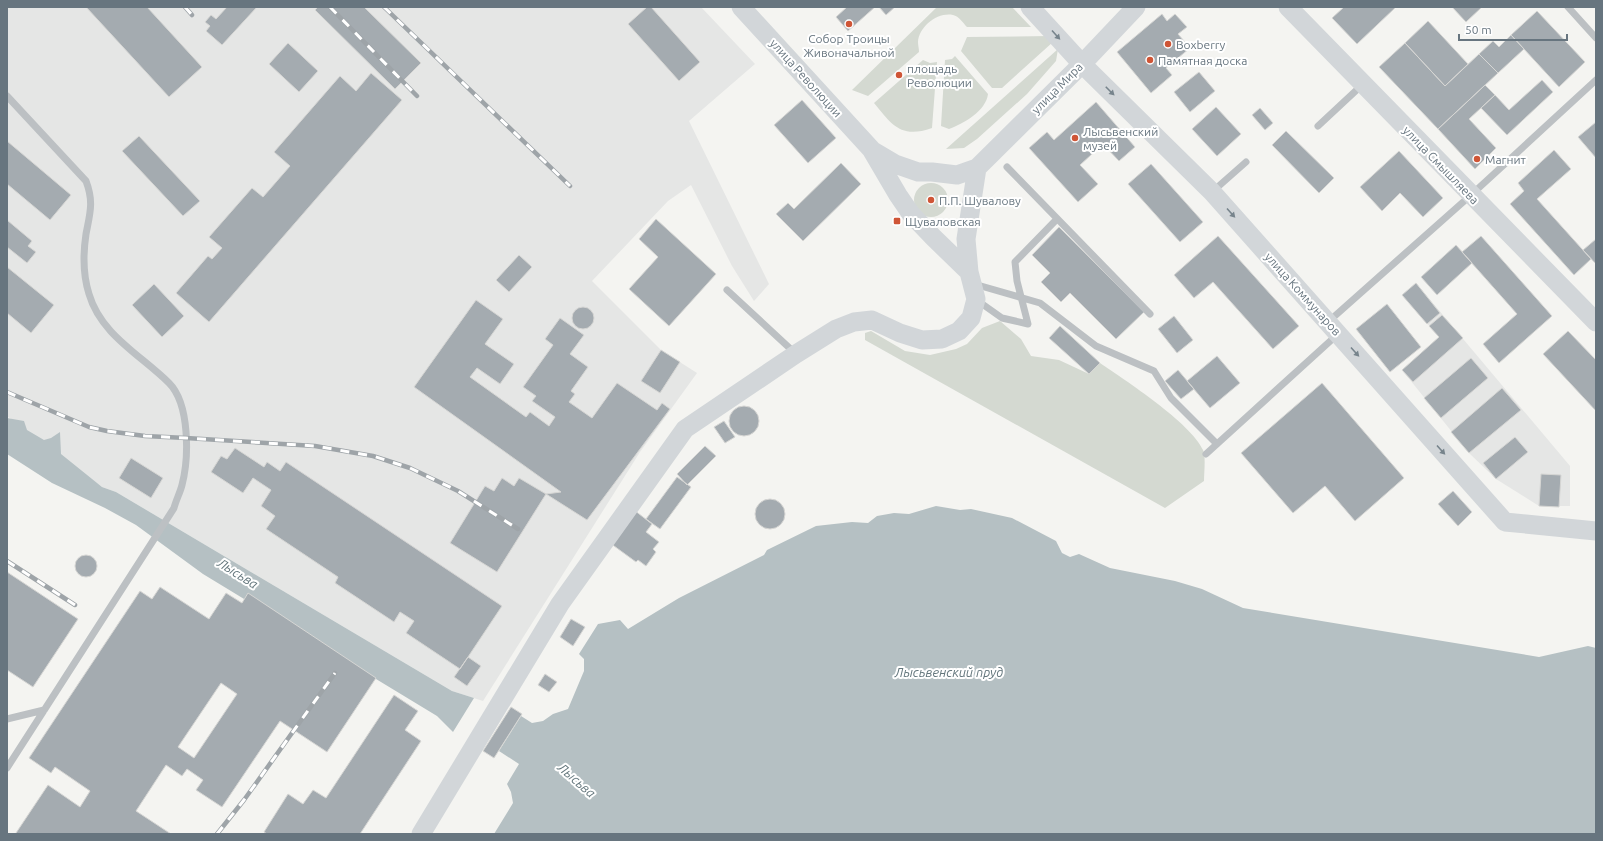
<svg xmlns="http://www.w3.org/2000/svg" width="1603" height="841" viewBox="0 0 1603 841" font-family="Ubuntu,sans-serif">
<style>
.built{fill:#e5e6e5}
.green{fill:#d4d9d1}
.water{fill:#b5c0c3}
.building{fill:#a4abb0;stroke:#d6d6d4;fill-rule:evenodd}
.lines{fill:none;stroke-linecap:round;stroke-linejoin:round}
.lane{stroke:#bcc0c3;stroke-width:7}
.secondary{stroke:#d2d6d9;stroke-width:19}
.rail-casing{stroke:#9ea4a8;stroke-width:4.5}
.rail{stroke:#fff;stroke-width:3;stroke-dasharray:9;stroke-linecap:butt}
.oneway{fill:#77848c}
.poi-dot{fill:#cf5536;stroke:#fff;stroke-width:1.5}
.labels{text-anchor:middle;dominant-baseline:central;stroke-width:4;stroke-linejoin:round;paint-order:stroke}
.poi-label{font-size:12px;fill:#67757f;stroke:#fff;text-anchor:start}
.street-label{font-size:12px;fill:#67757f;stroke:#fff}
.water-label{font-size:13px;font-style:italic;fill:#63767c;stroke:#fff}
</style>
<rect width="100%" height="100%" fill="#f4f4f1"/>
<path class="built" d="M7,7H701L755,64L689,121L769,284L754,301L732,266L691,185L668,201L592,281L661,350L697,373L640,452L483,701L452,691L116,492L102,487L7,416Z
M1416,283L1570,466V506H1539L1496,479L1469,453L1402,370L1439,337L1402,295Z"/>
<path class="green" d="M937,7H1012L1031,27H967C963,23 959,16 953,15C937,12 919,27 918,42C918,45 919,49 919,52L868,96L852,90Z
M1050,36L1053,42L1002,88H992L961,51L967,37Z
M1058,49L1056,61L1027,94L977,139L964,148L946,149Z
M955,56L988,94C986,111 963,124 949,129L941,126L945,60L952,59Z
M923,60L930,63L937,62L932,128C901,139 892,125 874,103Z
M914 200a17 17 0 1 1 34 0a17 17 0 1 1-34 0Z
M1000,321L1021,339L1031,356L1059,360L1089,374L1100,363C1125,380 1191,423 1203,450C1206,456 1204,473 1204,481L1165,508L865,340V333L871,331L905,351L930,355L956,349L967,344L982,328Z"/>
<path class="water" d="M7,418L24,421L27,430L44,440L51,438L60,432L61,454L102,487L116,492L452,691L474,698L453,732L437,716L203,574L136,525L105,508L52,483L7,454Z
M936,506L960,510L971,509L1012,518L1056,541L1062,553L1070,557L1079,554L1110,568L1175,581L1202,589L1243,608L1539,657L1588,646L1596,648V834H494L513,803L511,792L507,784L519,764L499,751L521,716L532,723L543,721L553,714L568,709L584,671V659L579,654L598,624L620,620L628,629L679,598L764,555L767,550L816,526L852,522L868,523L877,516L894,513L909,514Z"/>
<path class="building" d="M86,7H147L202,67L169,97Z
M227,7H257L222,45L206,31L210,26L205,22L211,15L216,19Z
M318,7H364L421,63L395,89L315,10Z
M647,7H651L700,62L679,81L628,24Z
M847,7H875L848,31L836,17Z
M879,7H895L886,15Z
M1344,7H1396L1357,44L1332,18Z
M1452,7H1482L1466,22Z
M1537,11L1585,62L1559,87L1511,35Z
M1162,14L1167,21L1175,14L1187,27L1178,34L1190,48L1166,68L1172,75L1151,93L1117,52Z
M1428,21L1468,64L1445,86L1405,43Z
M1511,35L1524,49L1498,73L1479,54L1493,41L1499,47Z
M288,43L318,71L299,92L269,64Z
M1405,43L1445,86L1479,54L1498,73L1438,129L1379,67Z
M1199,72L1215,91L1190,112L1174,92Z
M371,73L402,100L209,322L176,293L208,256L212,259L222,248L209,237L252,188L263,197L290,166L274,152L340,76L356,91Z
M1542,80L1553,92L1507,135L1481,108L1495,95L1509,110Z
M1485,85L1495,95L1469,119L1496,148L1475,169L1438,129Z
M802,100L836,138L808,163L774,125Z
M1096,102L1135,147L1119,161L1103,144L1080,165L1098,184L1078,202L1029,148L1047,132L1054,140Z
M1216,107L1241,134L1217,156L1192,129Z
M1260,108L1273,123L1265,130L1252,115Z
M1596,122V158L1578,137Z
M1286,131L1334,178L1319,193L1272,145Z
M139,136L200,201L183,216L122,151Z
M7,141L71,195L50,220L7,184Z
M1554,150L1571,169L1537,199L1591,259L1574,275L1510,204L1524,191L1518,183Z
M1399,151L1443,198L1423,217L1400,193L1382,211L1360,187Z
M841,163L861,184L803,241L776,214L788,203L794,209Z
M1151,164L1203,222L1180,242L1128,184Z
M656,219L716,274L669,326L629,289L658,257L639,239Z
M7,220L32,241L28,246L36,252L27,263L7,247Z
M1059,227L1144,312L1116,339L1070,293L1061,302L1041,282L1050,273L1032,255Z
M1218,236L1299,326L1273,349L1213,282L1194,298L1174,275Z
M1481,236L1552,316L1499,363L1483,344L1517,314L1462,252Z
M1596,239V264L1583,250Z
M1456,245L1472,263L1437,295L1421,277Z
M519,255L532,267L509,292L496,280Z
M7,267L54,305L31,333L7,313Z
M1416,283L1440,313L1427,324L1402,295Z
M154,284L184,316L162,337L132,305Z
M476,300L503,319L485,344L514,364L500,384L477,368L470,377L526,417L530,412L549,426L555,417L532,401L536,396L523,387L553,345L545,339L560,318L584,335L570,354L588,367L571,391L575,394L569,402L592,418L617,383L657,410L662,403L670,409L587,520L546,494L561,492L414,387Z
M1387,304L1421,347L1390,372L1356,329Z
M572 318a11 11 0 1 1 22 0a11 11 0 1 1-22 0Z
M1442,315L1463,338L1413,382L1402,370L1439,337L1429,326Z
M1174,316L1193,340L1177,353L1158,329Z
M1060,326L1100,363L1089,374L1049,338Z
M1568,331L1596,360V411L1543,354Z
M661,350L680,362L660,393L641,381Z
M1217,356L1240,383L1210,408L1187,381Z
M1471,358L1488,378L1441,418L1424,398Z
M1178,370L1194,389L1181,399L1165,381Z
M1322,383L1404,478L1355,521L1325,486L1293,513L1241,453Z
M1502,388L1521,410L1469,453L1451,432Z
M729 421a15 15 0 1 1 30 0a15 15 0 1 1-30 0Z
M724,421L735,437L725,443L714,427Z
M1515,437L1528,452L1496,479L1483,463Z
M705,446L716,456L687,485L677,474Z
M235,448L264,467L267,462L280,471L286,462L502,606L460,669L406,633L414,621L400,612L394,622L335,583L338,577L266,529L275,516L261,506L271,490L253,478L243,493L211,472L221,456L227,459Z
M131,458L163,478L151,498L119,478Z
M1541,474L1561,475L1559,507L1539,506Z
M677,477L691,487L660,529L646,519Z
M502,478L514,486L519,478L546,494L497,572L450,543L485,486L494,491Z
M1453,491L1472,512L1458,526L1438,504Z
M755 514a15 15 0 1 1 30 0a15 15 0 1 1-30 0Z
M634,510L652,524L646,532L659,542L653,549L656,552L646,566L638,560L636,562L610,543Z
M75 566a11 11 0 1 1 22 0a11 11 0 1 1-22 0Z
M7,572L78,619L33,687L7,670Z
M160,587L209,619L226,593L242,603L248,593L376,678L327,752L280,721L222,807L196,790L203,780L187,769L182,776L166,765L136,811L171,834H17L16,833L48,785L80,807L90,791L55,767L51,773L29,758L140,591L152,599ZM221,683L237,694L194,758L178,747Z
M571,619L585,627L573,646L560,637Z
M468,657L481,666L467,686L454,677Z
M545,674L557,682L549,692L538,685Z
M394,695L418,711L405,730L421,741L360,834H267L264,832L288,794L303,804L313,790L326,798Z
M511,707L522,714L494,758L483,751Z"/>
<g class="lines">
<path class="lane" d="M1568,7L1596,38
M7,96L86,181C94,202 90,213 86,234C83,254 83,275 89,294C101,335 141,355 169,383C190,404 189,458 182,485C180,493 176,500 174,508L7,768
M1318,126L1362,85
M1007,167L1150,314
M1212,192L1246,162
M974,284L1040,303L1096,346L1154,371L1171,398L1217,444
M727,290L796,354
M978,301L1002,318L1028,324L1017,281L1015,262L1057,219
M1328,322L1471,195L1596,80
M1206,454L1338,334
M7,719L44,710"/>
<path class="secondary" d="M741,7L871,149L898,195L911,214L933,237L969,272
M1030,7L1082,64L1212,192L1505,522L1596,531
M1288,7L1596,322
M873,151L895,164L918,172H932L957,175L977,168L1082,64L1136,7
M421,834L560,604L685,429L796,354L836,329L854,322L872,320L900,333L922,340L942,339L959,331L971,318L976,299L969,272L966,239L977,168"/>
<defs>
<path id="rail" d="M185,7L192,15
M330,7L417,96
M384,7L570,186
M7,392L89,427L107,431L145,436L186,438L315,446L373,456L410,468L458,491L518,529
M7,561L75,605
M217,834L244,800L335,673"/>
</defs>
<use href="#rail" class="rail-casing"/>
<use href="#rail" class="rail"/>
</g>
<defs><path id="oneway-solid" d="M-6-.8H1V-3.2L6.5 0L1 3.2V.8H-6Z"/></defs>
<g class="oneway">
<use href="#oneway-solid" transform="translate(1056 35) rotate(48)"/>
<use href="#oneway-solid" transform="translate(1110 91) rotate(45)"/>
<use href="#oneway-solid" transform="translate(1231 213) rotate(48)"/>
<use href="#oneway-solid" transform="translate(1355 352) rotate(48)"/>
<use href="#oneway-solid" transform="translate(1441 450) rotate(48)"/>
</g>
<g class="poi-dot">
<circle cx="849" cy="24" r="4"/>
<circle cx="1168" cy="44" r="4"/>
<circle cx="1150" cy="60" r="4"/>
<circle cx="899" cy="75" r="4"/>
<circle cx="1075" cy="138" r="4"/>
<circle cx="1477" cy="159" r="4"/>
<circle cx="931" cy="200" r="4"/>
<rect x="893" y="217" width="8" height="8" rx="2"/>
</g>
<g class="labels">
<g class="poi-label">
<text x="849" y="38" text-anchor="middle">Собор Троицы<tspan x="849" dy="14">Живоначальной</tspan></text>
<text x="1176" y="44">Boxberry</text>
<text x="1158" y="60">Памятная доска</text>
<text x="907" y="68">площадь<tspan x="907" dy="14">Революции</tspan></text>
<text x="1083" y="131">Лысьвенский<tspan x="1083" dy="14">музей</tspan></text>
<text x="1485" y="159">Магнит</text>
<text x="939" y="200">П.П. Шувалову</text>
<text x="905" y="221">Щуваловская</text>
</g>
<g class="street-label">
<text transform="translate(806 78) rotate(48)">улица Революции</text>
<text transform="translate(1057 88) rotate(-45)">улица Мира</text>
<text transform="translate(1441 165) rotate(46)">улица Смышляева</text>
<text transform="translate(1303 294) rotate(48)">улица Коммунаров</text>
</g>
<g class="water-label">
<text transform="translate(238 573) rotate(32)">Лысьва</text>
<text x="949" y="672">Лысьвенский пруд</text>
<text transform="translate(577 780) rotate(41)">Лысьва</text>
</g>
</g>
<rect width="1603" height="841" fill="none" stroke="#67757f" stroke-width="16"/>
<path d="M1459 34v6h108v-6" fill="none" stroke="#67757f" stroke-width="2"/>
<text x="1465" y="34" font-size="12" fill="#67757f" stroke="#ffffff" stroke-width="3" paint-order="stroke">50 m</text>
</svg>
